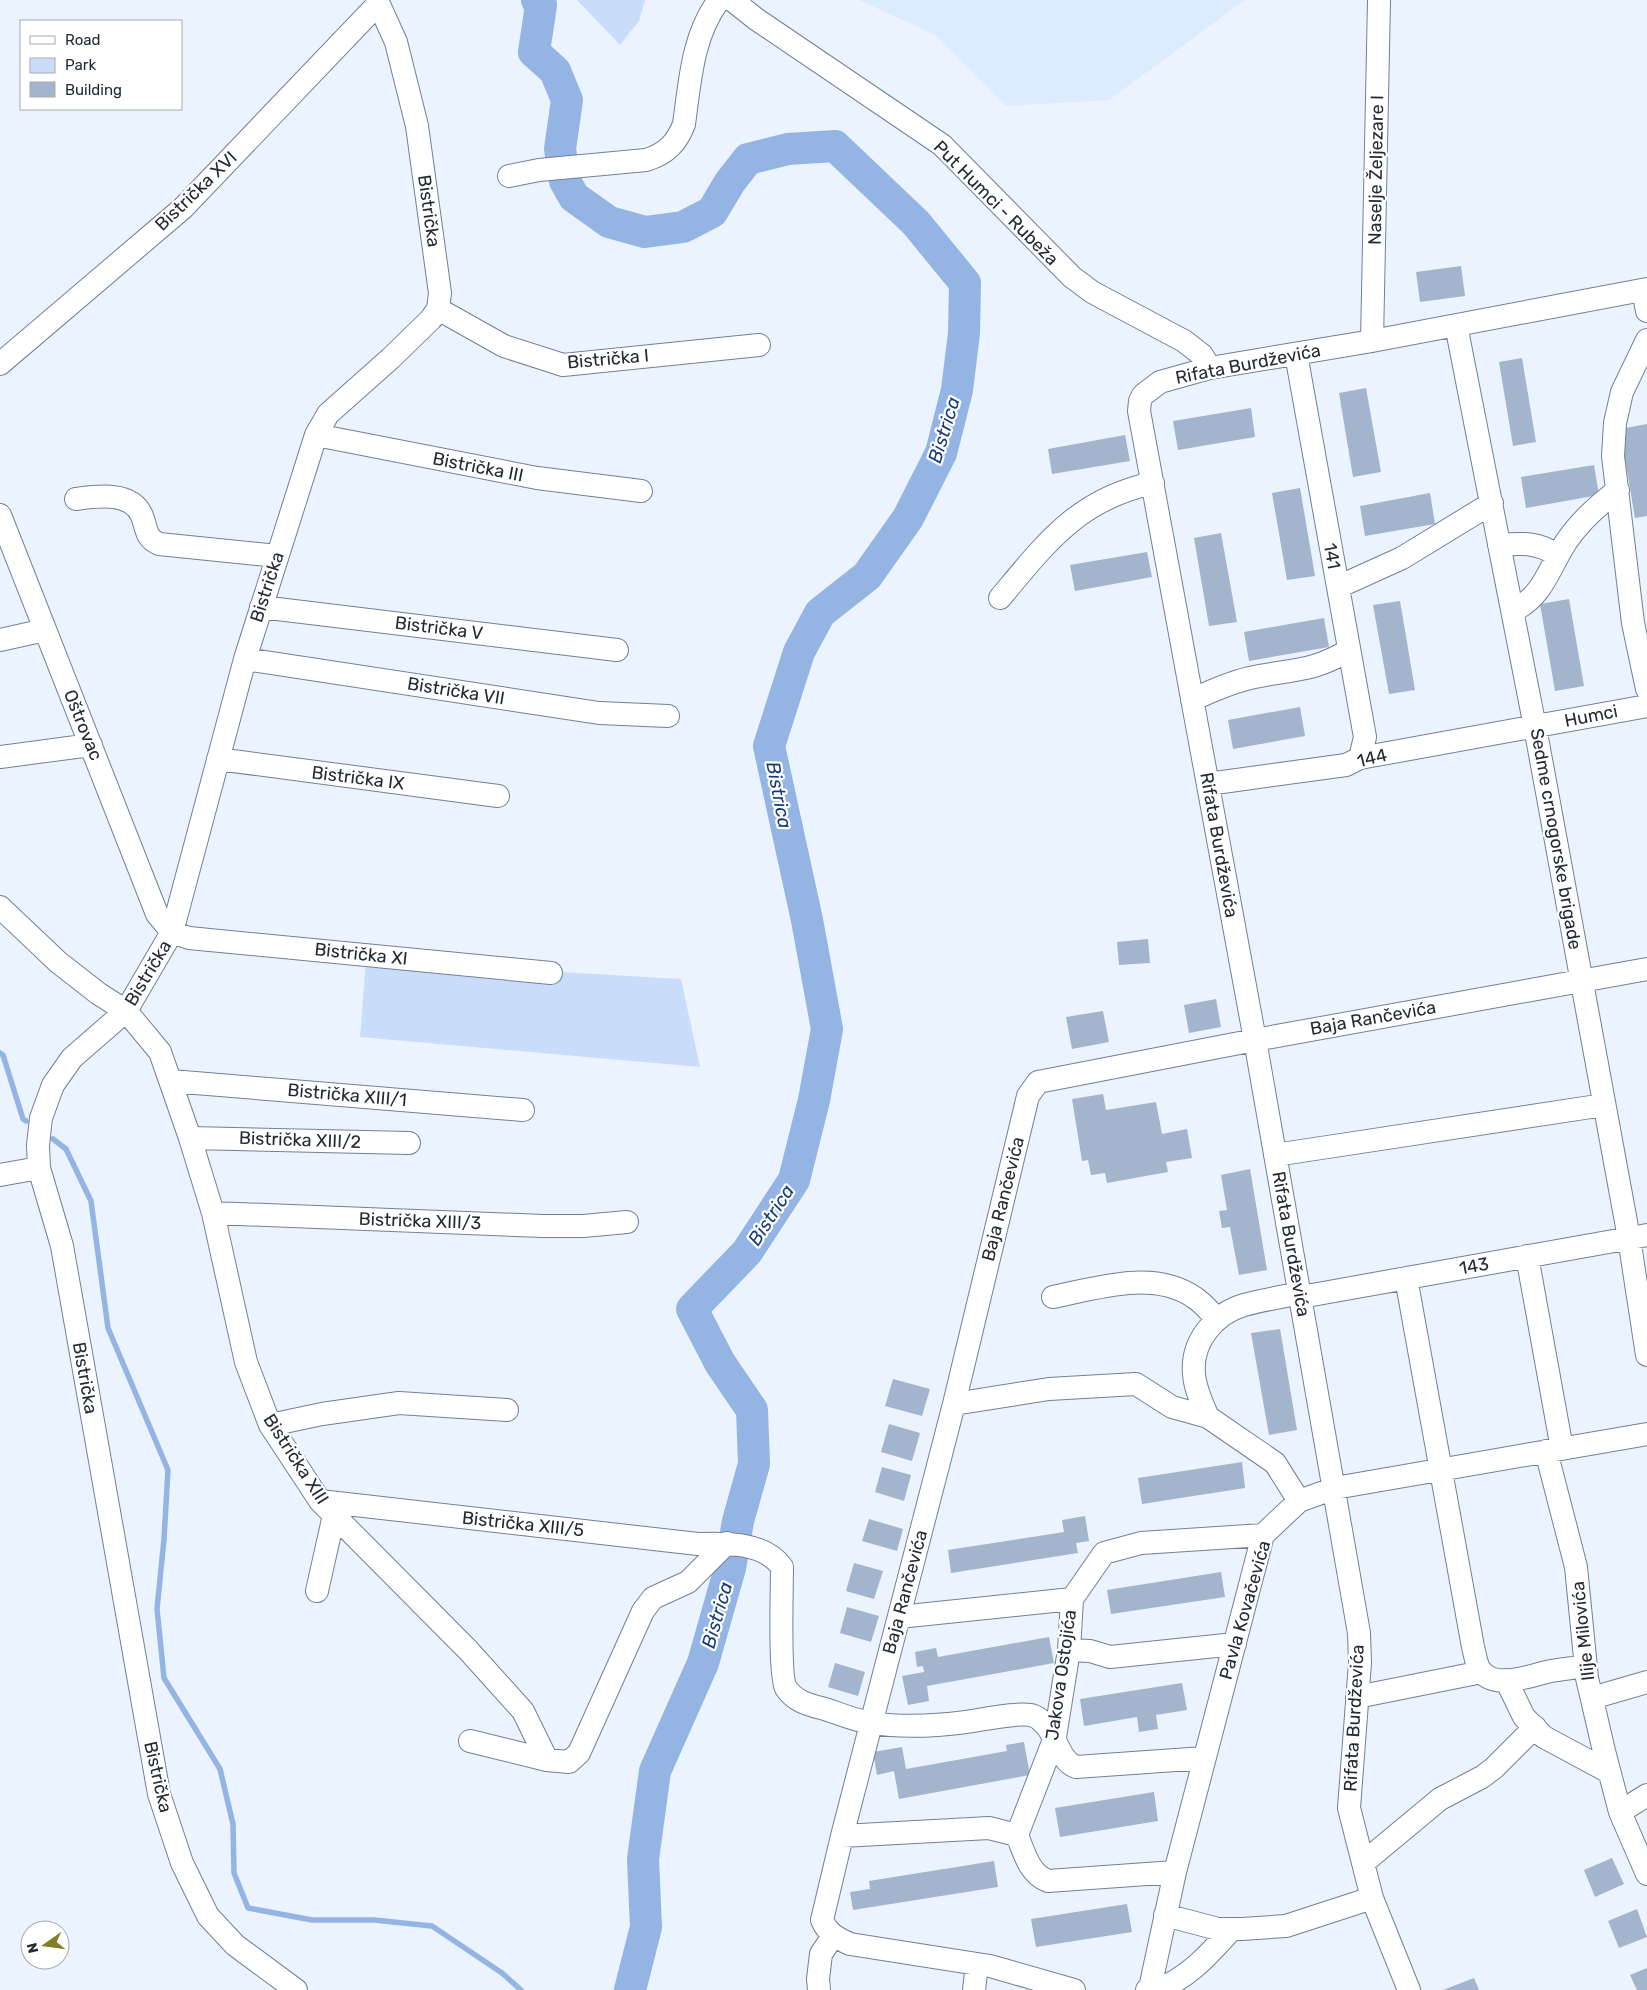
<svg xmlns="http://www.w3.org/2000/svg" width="1647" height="1990" viewBox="0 0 1647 1990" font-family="Rubik,sans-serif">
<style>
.built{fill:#ddebff}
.green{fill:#c9ddfa}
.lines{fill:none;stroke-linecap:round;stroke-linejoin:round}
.stream{stroke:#94b4e4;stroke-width:5.5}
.river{stroke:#94b4e4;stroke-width:32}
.building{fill:#a3b4cd}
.minor-casing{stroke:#708098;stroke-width:24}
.minor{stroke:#fff;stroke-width:22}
.labels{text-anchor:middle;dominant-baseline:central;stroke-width:4.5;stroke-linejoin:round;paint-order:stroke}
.street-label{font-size:18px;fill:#232a34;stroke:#fff}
.water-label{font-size:19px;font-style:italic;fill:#153c75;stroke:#fff}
</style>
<rect width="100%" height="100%" fill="#ebf3fe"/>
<path class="built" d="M859,0H1245L1109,100L1006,106L935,35Z"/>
<path class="green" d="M577,0H645L639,21L620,45Z
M366,961L681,979L700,1067L360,1037Z"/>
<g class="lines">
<path class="stream" d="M0,1053L3,1055L23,1119L26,1121
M53,1139L66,1149L91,1201L108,1328L168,1470L164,1539L157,1609L164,1678L220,1769L233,1824L234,1873L248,1908L312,1920H374L432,1926L502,1973L521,1990"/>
<path class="river" d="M537,0L541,5L534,52L555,71L567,100L560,149L565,181L574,197L609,222L645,232L683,227L712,212L730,182L748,159L788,149L835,146L916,223L965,283L964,333L957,390L941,453L908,518L867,576L820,613L799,652L769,746L807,920L827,1029L814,1100L794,1180L747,1252L692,1309L720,1363L752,1410L754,1464L738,1521L730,1568L703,1663L655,1771L643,1859L646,1927L630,1990"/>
</g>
<path class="building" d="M1461,266L1465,296L1420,302L1416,272Z
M1522,358L1536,442L1513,446L1499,362Z
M1366,388L1381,472L1353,477L1339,393Z
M1251,408L1255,437L1178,450L1173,421Z
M1647,424V516L1635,518L1620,429Z
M1125,435L1130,461L1052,474L1048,449Z
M1594,465L1599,495L1526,508L1521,477Z
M1300,488L1315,576L1287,580L1272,493Z
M1430,493L1435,524L1365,536L1360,506Z
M1221,533L1237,622L1209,626L1194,538Z
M1147,552L1152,577L1075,591L1070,565Z
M1569,599L1584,686L1555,691L1540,604Z
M1400,601L1415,690L1389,694L1373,605Z
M1324,618L1329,647L1249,661L1244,632Z
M1300,707L1305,736L1233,749L1228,720Z
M1148,939L1150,963L1119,965L1117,942Z
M1216,999L1221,1027L1189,1033L1184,1005Z
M1103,1011L1109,1042L1072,1049L1066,1017Z
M1103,1094L1106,1110L1156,1102L1162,1134L1187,1129L1192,1158L1166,1162L1168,1172L1107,1183L1105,1173L1091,1175L1088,1160L1082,1161L1072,1099Z
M1250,1169L1267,1270L1239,1275L1230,1227L1222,1228L1219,1211L1227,1210L1221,1175Z
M1280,1329L1297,1430L1269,1435L1251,1333Z
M893,1379L930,1389L922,1416L885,1406Z
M889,1424L920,1433L912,1461L881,1452Z
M1242,1462L1245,1488L1142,1504L1138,1478Z
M882,1467L911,1475L904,1501L875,1492Z
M1085,1516L1089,1541L1076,1543L1078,1553L951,1573L948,1550L1064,1532L1062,1520Z
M869,1519L903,1529L897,1551L862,1541Z
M854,1563L883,1571L874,1599L846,1591Z
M1221,1572L1225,1597L1111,1614L1107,1590Z
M847,1607L879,1616L871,1642L840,1633Z
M1049,1637L1054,1663L927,1686L929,1701L908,1705L902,1676L924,1672L923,1666L917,1667L915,1652L936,1648L938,1657Z
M835,1663L865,1672L858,1696L828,1687Z
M1182,1683L1187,1710L1156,1715L1158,1729L1139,1732L1137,1717L1084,1726L1080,1699Z
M1024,1742L1030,1775L899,1799L894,1771L877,1775L873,1752L902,1747L906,1769L1007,1751L1006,1745Z
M1154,1792L1158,1821L1060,1837L1055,1808Z
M1612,1858L1624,1884L1595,1897L1584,1870Z
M994,1861L998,1887L853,1910L850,1892L870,1889L869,1881Z
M1127,1904L1132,1932L1036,1947L1031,1919Z
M1637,1909L1647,1937L1619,1948L1608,1921Z
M1647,1968V1990H1637L1630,1975Z
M1474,1978L1479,1990H1443Z"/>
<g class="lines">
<defs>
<path id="minor" d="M732,0L756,19L942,145L1072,277L1092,292L1184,341L1202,355L1210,368
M509,176L539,170L646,160C666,154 677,143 684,124C690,82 692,36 719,0
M1643,290L1647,311
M438,309L504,346L563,365L759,345
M1456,325L1535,727L1629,1238L1647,1355
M1647,340L1622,392L1615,423L1613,456L1633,623L1647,689
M1372,341L1379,0
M1296,354L1365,737L1360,758
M0,364L183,208L378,4
M316,435L537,478L641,491
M76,499C98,496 132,491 142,516C147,528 145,538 159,544L277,556
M0,515L157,914L172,932
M1499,545C1522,543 1539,542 1558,556
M1338,587L1402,558L1492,503
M1000,598C1046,543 1078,499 1153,483
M261,607L617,650
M1513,611C1544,595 1548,570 1566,542C1580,521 1598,505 1618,490
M0,640L45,630
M245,659L599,713L668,716
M1192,700C1211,691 1229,683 1250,678C1289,669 1312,673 1349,650
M0,757L91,745
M218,759L498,796
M1208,784L1346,765L1360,758L1647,706
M0,907L58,962L99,994L126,1011L160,1052L190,1138L213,1213L246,1362L270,1425L320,1501L468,1650L523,1711L547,1760
M172,932L189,938L551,973
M171,1081L523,1110
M190,1138L409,1143
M1275,1155L1604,1105
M0,1175L39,1168
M213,1213L543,1226H583L627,1222
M1527,1256L1562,1449
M1406,1278L1473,1647C1475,1654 1476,1664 1480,1670C1495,1691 1531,1675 1551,1671C1562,1669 1574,1668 1586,1666
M1053,1297C1096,1288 1155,1269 1195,1298C1203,1303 1210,1312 1217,1319
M1301,1297L1647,1235
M954,1404L1049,1389L1136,1384L1172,1407L1208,1417L1275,1463L1299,1501
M1208,1417C1202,1403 1195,1389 1194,1374C1191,1342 1214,1314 1244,1305C1262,1300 1282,1297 1300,1293
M270,1425L322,1414L399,1403L507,1410
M1546,1451L1576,1567L1587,1678L1604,1751L1620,1812
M320,1501L698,1544C726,1543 764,1542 782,1567C782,1587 779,1676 786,1688C795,1702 810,1705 825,1709C840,1714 856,1721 872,1723C904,1728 935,1726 966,1722C981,1720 1022,1711 1034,1716C1057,1726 1056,1760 1076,1767L1204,1758
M317,1591L334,1515
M899,1617L1072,1599L1104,1553L1141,1543L1263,1535
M1069,1650L1090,1651L1110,1657L1235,1644
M1506,1680L1524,1717L1544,1737L1609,1772
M1357,1697L1482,1672
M1592,1698L1647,1682
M470,1741L547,1760L569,1762L579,1753L643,1611L653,1598L688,1582L727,1543
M1647,1795L1620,1812L1647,1874
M1017,1835L1055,1737L1069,1650L1072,1599
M842,1836L989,1828L1017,1835C1024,1852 1029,1874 1048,1881L1175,1872
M1363,1863L1440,1799L1482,1777L1494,1768L1535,1727
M1165,1915L1218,1929H1242L1286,1926L1372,1898
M296,1990L235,1945L208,1916L182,1863L159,1794L62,1246L39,1168L38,1145L41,1118L53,1085L72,1058L126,1011L172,932L245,659L316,435L328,414L391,358L431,319L438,309L440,293L417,126L396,42L377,0
M819,1990L818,1979L821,1954L833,1936
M974,1990L977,1964
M1074,1990L990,1966L850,1944C837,1938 828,1934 822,1920L842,1836L954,1404L1028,1096L1038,1082L1255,1040L1647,969
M1147,1990L1150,1988L1175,1872L1263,1535L1299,1501L1335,1488L1647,1434
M1157,1990C1190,1977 1209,1954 1232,1929
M1409,1990L1372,1898L1349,1808L1360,1663L1359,1633L1255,1040L1139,411L1140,401L1143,395L1160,382L1210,368L1372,341L1647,289"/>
</defs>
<use href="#minor" class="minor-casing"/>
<use href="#minor" class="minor"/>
</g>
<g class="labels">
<g class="street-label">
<text transform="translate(1376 170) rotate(-89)">Naselje Željezare I</text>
<text transform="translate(196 191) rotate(-44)">Bistrička XVI</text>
<text transform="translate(996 203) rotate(45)">Put Humci - Rubeža</text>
<text transform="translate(429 211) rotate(82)">Bistrička</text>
<text transform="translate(608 359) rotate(-5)">Bistrička I</text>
<text transform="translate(1248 364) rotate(-11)">Rifata Burdževića</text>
<text transform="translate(478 467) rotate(11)">Bistrička III</text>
<text transform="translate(1332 556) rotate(80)">141</text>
<text transform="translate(267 587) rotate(-72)">Bistrička</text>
<text transform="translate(439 628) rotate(7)">Bistrička V</text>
<text transform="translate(456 691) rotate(9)">Bistrička VII</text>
<text transform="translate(1591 716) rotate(-11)">Humci</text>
<text transform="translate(83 725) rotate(68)">Oštrovac</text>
<text transform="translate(1372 758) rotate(-14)">144</text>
<text transform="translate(358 778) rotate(7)">Bistrička IX</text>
<text transform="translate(1556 839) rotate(80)">Sedme crnogorske brigade</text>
<text transform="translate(1219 845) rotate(80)">Rifata Burdževića</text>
<text transform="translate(361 954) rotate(6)">Bistrička XI</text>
<text transform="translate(148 973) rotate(-59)">Bistrička</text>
<text transform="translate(1373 1018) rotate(-10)">Baja Rančevića</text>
<text transform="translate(347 1095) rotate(5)">Bistrička XIII/1</text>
<text transform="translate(300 1140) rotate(2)">Bistrička XIII/2</text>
<text transform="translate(1003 1199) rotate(-76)">Baja Rančevića</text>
<text transform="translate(420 1221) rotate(2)">Bistrička XIII/3</text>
<text transform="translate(1291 1244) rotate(80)">Rifata Burdževića</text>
<text transform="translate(1474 1266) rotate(-10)">143</text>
<text transform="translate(85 1378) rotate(80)">Bistrička</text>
<text transform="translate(296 1459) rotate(57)">Bistrička XIII</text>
<text transform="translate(523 1524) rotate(6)">Bistrička XIII/5</text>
<text transform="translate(905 1592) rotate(-75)">Baja Rančevića</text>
<text transform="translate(1245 1610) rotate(-74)">Pavla Kovačevića</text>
<text transform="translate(1583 1631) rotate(-96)">Ilije Milovića</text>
<text transform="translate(1061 1675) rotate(-82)">Jakova Ostojića</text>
<text transform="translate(1354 1718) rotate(-87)">Rifata Burdževića</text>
<text transform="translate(158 1777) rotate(77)">Bistrička</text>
</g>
<g class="water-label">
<text transform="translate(944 430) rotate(-73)">Bistrica</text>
<text transform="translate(779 795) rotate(79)">Bistrica</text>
<text transform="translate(771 1215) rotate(-57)">Bistrica</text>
<text transform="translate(717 1615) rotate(-74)">Bistrica</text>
</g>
</g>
<rect x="20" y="20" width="162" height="90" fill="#ffffff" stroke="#a7aaae"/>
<rect x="30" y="36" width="25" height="8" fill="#ffffff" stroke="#a7aaae"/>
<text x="65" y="45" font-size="15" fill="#232a34">Road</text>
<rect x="30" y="58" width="25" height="15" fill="#c9ddfa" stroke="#a7aaae"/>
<text x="65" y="70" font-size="15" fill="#232a34">Park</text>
<rect x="30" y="82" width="25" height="15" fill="#a3b4cd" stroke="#a7aaae"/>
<text x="65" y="95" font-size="15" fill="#232a34">Building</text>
<g transform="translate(45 1945) rotate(256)"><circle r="24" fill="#ffffff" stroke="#a7aaae"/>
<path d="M0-4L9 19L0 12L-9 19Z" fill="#817f27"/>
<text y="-8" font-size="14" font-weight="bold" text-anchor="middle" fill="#232a34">N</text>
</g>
</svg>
